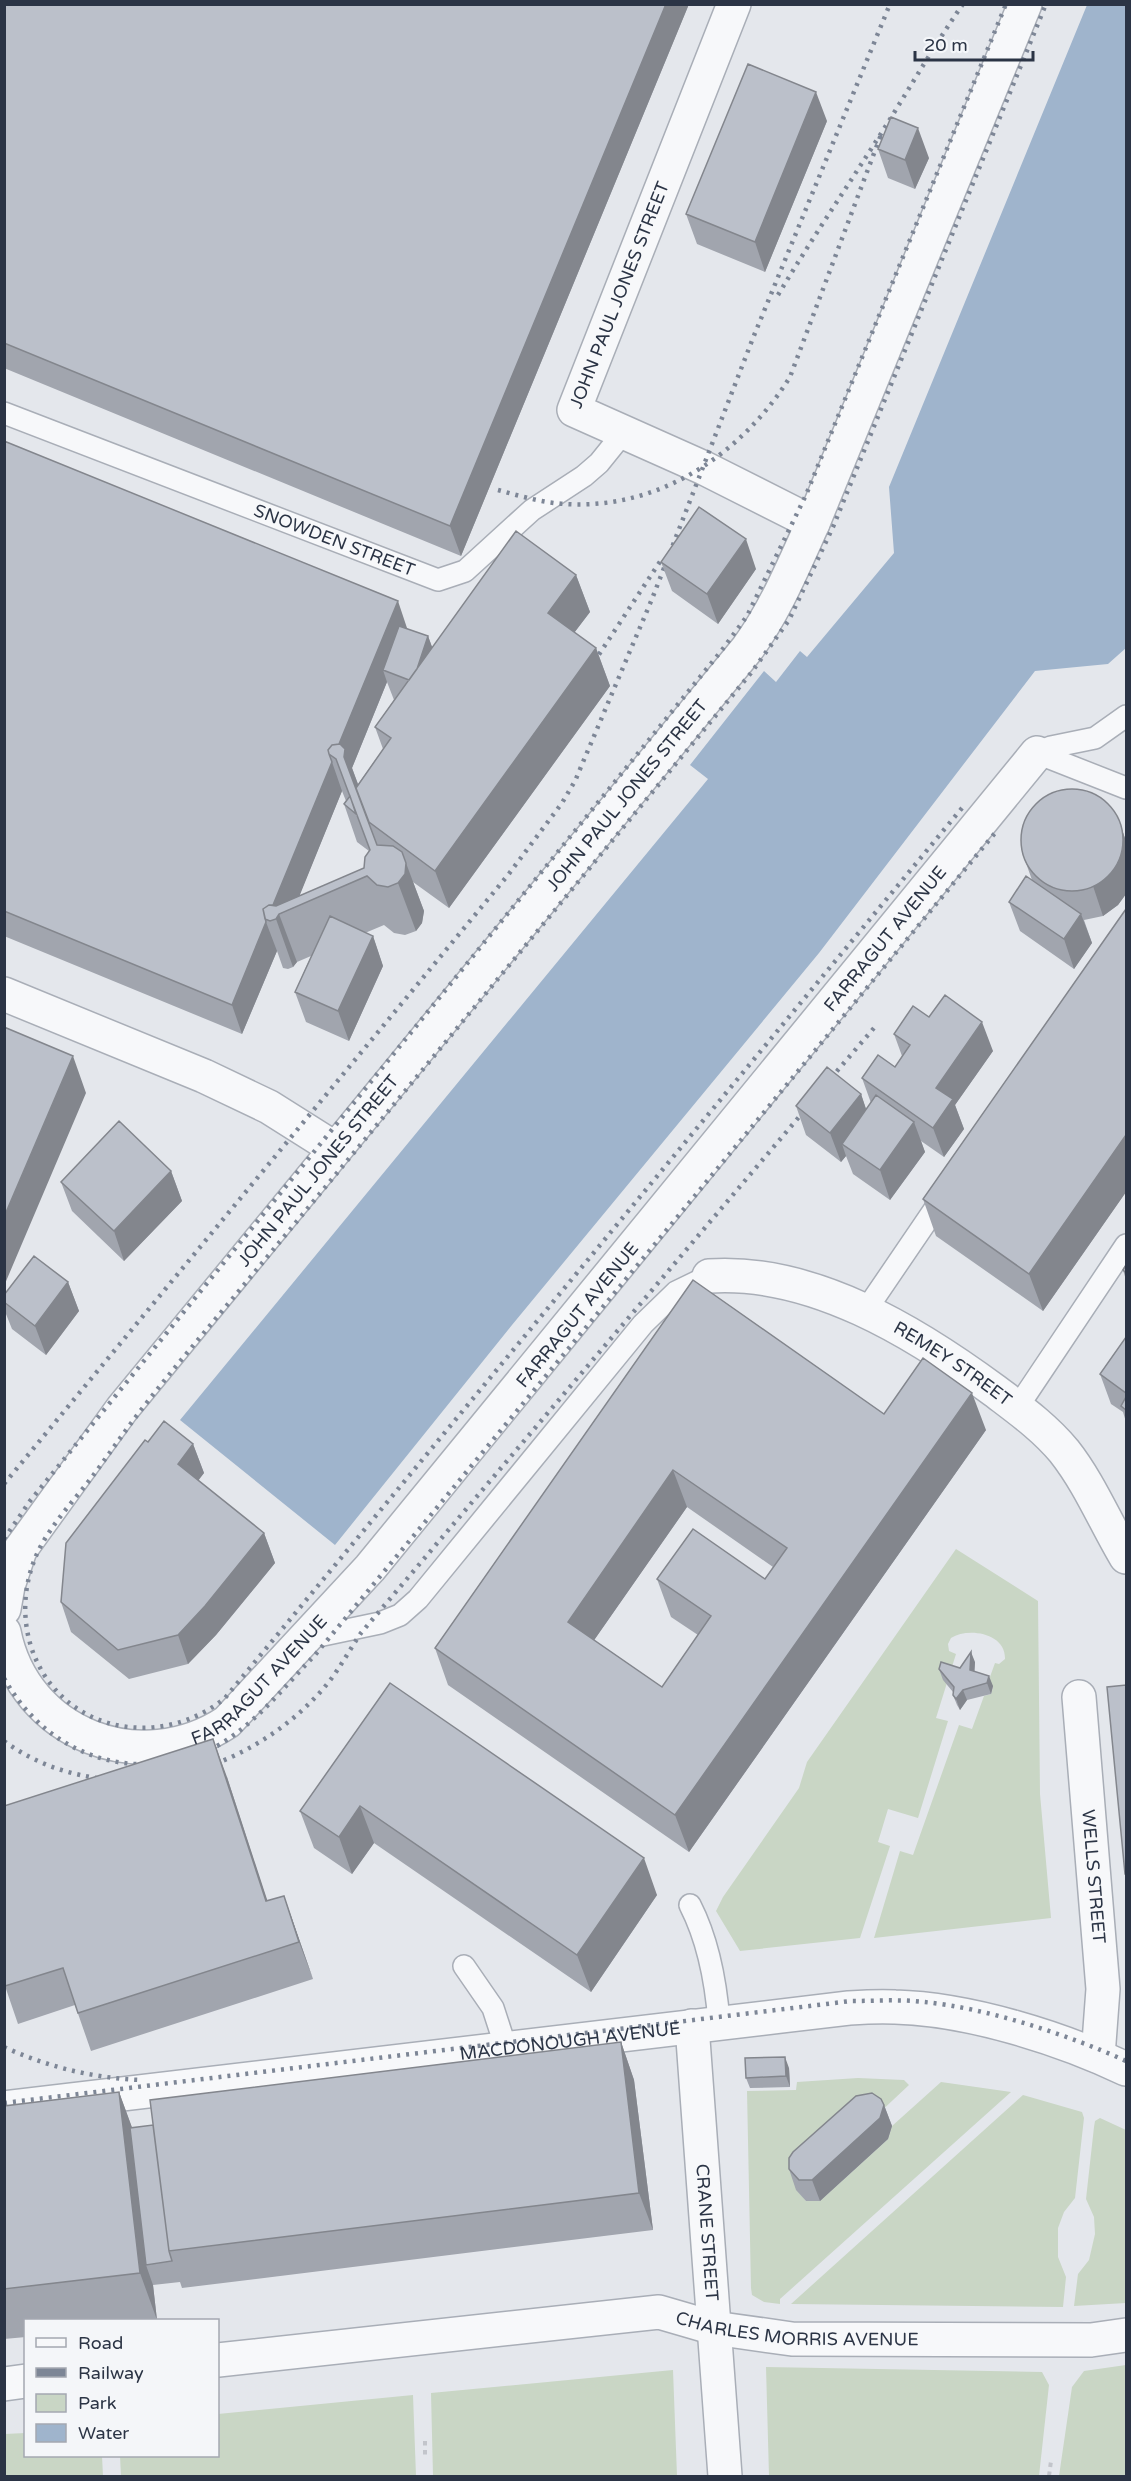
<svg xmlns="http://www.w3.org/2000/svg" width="1131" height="2481" viewBox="0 0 1131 2481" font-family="'Varela Round',sans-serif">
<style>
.green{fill:#c9d6c5}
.water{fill:#9fb4cc}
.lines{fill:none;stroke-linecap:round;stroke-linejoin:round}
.lane-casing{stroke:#a9aeb7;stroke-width:24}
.street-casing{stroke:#a9aeb7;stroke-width:36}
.path{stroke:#c2c5cb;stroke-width:4;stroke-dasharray:4.5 4.5;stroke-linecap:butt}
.lane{stroke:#f7f8fa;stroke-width:21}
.street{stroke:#f7f8fa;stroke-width:33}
.rail{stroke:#7d8696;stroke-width:4.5;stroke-dasharray:3 6;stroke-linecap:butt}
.wall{fill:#a1a5ae;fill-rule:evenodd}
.shaded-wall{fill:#83868d}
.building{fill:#bbc0ca;stroke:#83868d;stroke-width:1.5;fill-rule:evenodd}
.labels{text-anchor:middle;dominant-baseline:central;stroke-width:4.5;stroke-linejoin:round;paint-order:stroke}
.street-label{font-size:18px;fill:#2b3445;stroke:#f4f6f9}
</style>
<rect width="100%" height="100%" fill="#e4e7ec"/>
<path class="green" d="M956,1549L1038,1601L1040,1794L1051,1918L874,1938L900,1851L913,1855L959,1725L972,1729L984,1696L991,1694L993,1687L987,1685L995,1663L999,1664L1005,1659C1006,1633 968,1627 951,1638L948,1644L949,1651L956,1654L936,1718L948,1721L918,1818L888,1809L878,1842L890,1846L860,1938L740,1951L716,1911L723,1897L799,1788L807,1762Z
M858,2078L904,2080L909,2085L797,2190L806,2201H820L888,2139L892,2126L941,2082L1011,2092L780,2299V2304L764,2302L752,2295L751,2288L747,2091L796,2090L797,2082Z
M1023,2095L1082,2112L1084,2118L1075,2198L1064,2212L1058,2228V2257L1066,2277L1063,2307L791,2304Z
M1100,2118L1126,2130V2303L1074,2306L1078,2274L1089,2260L1095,2234L1094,2217L1086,2199L1094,2127L1095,2121Z
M1126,2365V2476H1059L1072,2387L1084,2371Z
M766,2367L1042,2372L1049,2385L1039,2476H769Z
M673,2370L677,2476H433L431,2393Z
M413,2395L416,2476H121L120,2456H218V2414Z
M25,2433L26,2456H102L103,2476H5V2434Z"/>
<path class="water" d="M1087,5H1126V648L1108,664L1035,671L819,953L512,1325L335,1545L180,1420L708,779L690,765L764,671L776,682L800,651L807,657L894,553L889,487Z"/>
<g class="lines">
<defs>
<g id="lane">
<path id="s1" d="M4,413L438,580L465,571L532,510L584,476L599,463L624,432"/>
<path d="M1037,753L1051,747L1095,738L1126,716"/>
<path d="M1037,753L1126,788"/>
<path d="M866,1310L945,1194"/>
<path d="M1017,1408L1126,1245"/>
<path d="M304,1639L380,1623L400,1615L418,1599L643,1324L676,1292L709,1276"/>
<path d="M690,1905C708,1940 716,1983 719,2022"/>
<path d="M464,1966L493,2008L506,2048"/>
</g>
<g id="street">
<path d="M813,523L1025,4"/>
<path d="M4,994L204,1076L269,1107L334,1148"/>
<path id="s2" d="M709,1276C812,1269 915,1332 995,1391C1020,1410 1044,1427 1064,1451C1090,1484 1105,1522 1126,1557"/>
<path id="s3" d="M4,1609L8,1586L20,1550L122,1409L747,649C775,611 793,567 813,523L704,468L574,410L734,4"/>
<path id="s4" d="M4,1632C24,1735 141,1779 227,1722L370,1568L1037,753"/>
<path id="s5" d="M1079,1697L1103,1989L1098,2056"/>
<path id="s6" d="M692,2026L725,2476"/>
<path id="s7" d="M4,2108L849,2008C864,2007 880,2006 895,2007C969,2009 1061,2038 1126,2069"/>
<path id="s8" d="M218,2360L659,2312L714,2328L792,2339L1091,2340L1126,2335"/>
<path d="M4,2384L26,2381"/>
</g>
</defs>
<use href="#lane" class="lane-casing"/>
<use href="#street" class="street-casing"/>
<path class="path" d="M425,2441V2457
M1049,2476L1051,2461"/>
<use href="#lane" class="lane"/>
<use href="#street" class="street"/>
<path class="rail" d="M778,295C811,240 847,187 882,132C909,89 934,46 963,4
M498,490C520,496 543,503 566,504C659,510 742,454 790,377L882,132
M594,662L663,557
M962,808L225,1698C196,1722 158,1732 121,1726C44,1712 7,1632 34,1561C45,1531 72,1503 92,1477C110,1453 126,1429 145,1405C176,1365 210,1326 243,1286C413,1082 582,877 751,673L789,620L833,527L1046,4
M825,1085L874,1028
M4,1484L508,875L562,803L575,781L652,599L753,338L890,4
M4,1539L30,1501L722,650L747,616L806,495L1006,4
M4,1678C35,1734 90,1768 155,1764
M4,1741C37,1765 70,1775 110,1780
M201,1754C248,1734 281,1690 315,1655L995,833
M207,1767C254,1750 296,1722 328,1683C340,1668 350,1649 361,1633L810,1104
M4,2047C48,2067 93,2078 140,2080
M4,2103L851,2001C875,2001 900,1999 924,2002C987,2008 1069,2035 1126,2061"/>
</g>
<path class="wall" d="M4,4H689L461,556L4,368Z
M827,121L765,272L697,244L686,214Z
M878,149L929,158L915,189L888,178Z
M4,441L408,629L428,636L432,647L576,575L590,612L574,633L596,648L610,686L449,908L413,882L424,911L422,923L416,931L405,935L394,933L384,925L365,933L373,936L383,966L349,1041L306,1022L295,992L311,956L297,962L293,967L288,969L283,968L277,951L242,1034L4,936ZM387,682L394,700L375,727L383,749L358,784L352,768ZM342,791L346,801L344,804L357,842L369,851L364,868L299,896Z
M661,562L756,569L718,624L672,591Z
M1121,827L1126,841V894L1118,905L1103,916L1084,920L1092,943L1074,969L1020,931L1009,902L1032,880L1022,852Z
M1126,909V1192L1043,1311L936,1236L923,1199Z
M929,1017L993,1051L955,1105L964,1129L944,1157L921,1141L925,1152L890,1200L853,1174L846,1156L841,1162L806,1135L796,1106L861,1094L866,1109L871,1103L862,1078L895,1067L902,1056L894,1034Z
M171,1171L182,1201L124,1261L72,1211L61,1182Z
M1126,1265V1280L1123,1270Z
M693,1280L884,1414L986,1430L689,1852L448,1685L435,1648ZM687,1507L773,1567L765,1579H657L671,1617L698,1635L662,1687L594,1640Z
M68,1282L79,1311L46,1355L12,1329L4,1309V1295Z
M1126,1337V1422L1123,1412L1111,1404L1100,1374Z
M148,1442L193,1444L204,1473L198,1480L264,1533L275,1563L216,1635L188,1664L129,1679L71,1632L61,1602Z
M975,1662L974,1672L993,1686L991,1694L967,1700L960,1710L957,1705L953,1695V1692L943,1680L939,1669L960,1668Z
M390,1683L657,1895L591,1992L374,1843L352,1874L314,1848L300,1811Z
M227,1777L267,1901L284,1896L313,1979L91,2051L75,2005L18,2024L5,1986Z
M621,2042L634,2080L653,2230L182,2288L180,2282L153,2285L157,2320H26V2337L4,2339V2106L119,2092L132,2128L153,2125Z
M789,2068L790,2087L750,2088L746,2078Z
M884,2105L892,2126L888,2139L820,2201H806L796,2190L789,2169Z"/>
<path class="shaded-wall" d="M666,4H689L461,556L450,526Z
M816,92L827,121L765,272L755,242Z
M918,128L929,158L915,189L905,160Z
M746,539L756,569L718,624L707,594Z
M576,575L590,612L561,650L548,613Z
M398,601L408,631L383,670L387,682L352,768L363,798L362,805L336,759L333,757Z
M428,636L439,666L413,681Z
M596,648L610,686L449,908L435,871Z
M332,762L342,791L295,907L279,914L297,962L293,967L276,919L267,920Z
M1121,827L1126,841V894L1118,905L1103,916L1093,886Z
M406,863L424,911L422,923L416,931L398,883Z
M1081,914L1092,943L1074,969L1064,939Z
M266,922L277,951L242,1034L232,1005Z
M373,936L383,966L349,1041L338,1011Z
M982,1022L993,1051L955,1105L964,1129L944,1157L933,1128L936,1088Z
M73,1056L86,1093L4,1286V1217Z
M861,1094L871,1124L842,1144L846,1156L841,1162L830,1133Z
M914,1122L925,1152L890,1200L880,1170Z
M1126,1135V1192L1043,1311L1029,1274Z
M171,1171L182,1201L124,1261L114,1231Z
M68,1282L79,1311L46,1355L35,1326Z
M972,1393L986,1430L689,1852L675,1815Z
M193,1444L204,1473L189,1493L178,1464Z
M673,1470L687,1507L581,1659L568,1622Z
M264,1533L275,1563L216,1635L188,1664L178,1635Z
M971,1652L975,1662L974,1681L970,1670Z
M989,1676L993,1686L991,1694L987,1683Z
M963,1690L967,1700L960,1710L956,1699Z
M213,1739L227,1777L280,1939L266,1901Z
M360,1806L374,1843L352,1874L339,1837Z
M644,1858L657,1895L591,1992L577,1955Z
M284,1896L297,1933L313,1979L299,1942Z
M621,2042L634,2080L653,2230L639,2193Z
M785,2057L789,2068L790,2087L786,2076Z
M119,2092L137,2141L146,2265L153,2285L157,2320L140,2273Z
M884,2105L892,2126L888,2139L820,2201L812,2180Z"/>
<path class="building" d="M4,4H666L450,526L4,343Z
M748,64L816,92L755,242L686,214Z
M891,117L918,128L905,160L878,149Z
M4,441L398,601L339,744L332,745L328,750L329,754L332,762L273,905H269L263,909L266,922L232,1005L4,911Z
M699,507L746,539L707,594L661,562Z
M516,531L576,575L548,613L596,648L435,871L369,822L356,788L391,738L375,727Z
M399,626L428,636L417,669L409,680L383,670Z
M340,744L345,749L344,757L377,845L393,846L402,852L406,863L405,874L398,883L388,887L377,885L367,876L279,914L276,919L270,921L265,919L263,909L269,905L276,906L364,868L365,857L370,850L336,759L329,754L328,750L332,745Z
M1021 840a51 51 0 1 1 102 0a51 51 0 1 1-102 0Z
M350,796L356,814L344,804Z
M1026,876L1081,914L1064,939L1009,902Z
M1126,909V1135L1029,1274L923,1199Z
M330,916L373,936L338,1011L295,992Z
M945,995L982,1022L936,1088L953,1099L933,1128L862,1078L878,1055L895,1067L910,1045L894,1034L913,1006L929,1017Z
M4,1027L73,1056L4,1217Z
M827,1067L861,1094L830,1133L796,1106Z
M876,1095L914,1122L880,1170L842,1144Z
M119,1121L171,1171L114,1231L61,1182Z
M34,1256L68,1282L35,1326L4,1302V1295Z
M1126,1265V1273L1123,1270Z
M693,1280L884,1414L923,1358L972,1393L675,1815L435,1648ZM673,1470L787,1548L765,1579L693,1529L657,1579L711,1616L662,1687L568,1622Z
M1126,1337V1393L1100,1374Z
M1126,1397V1410L1121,1406Z
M164,1421L193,1444L178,1464L264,1533L205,1606L178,1635L118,1650L61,1602L66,1543L145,1440L148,1442Z
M971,1652L970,1670L989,1676L987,1683L963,1690L956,1699L953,1695L954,1687L939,1669L941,1662L960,1668Z
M390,1683L644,1858L577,1955L360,1806L339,1837L300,1811Z
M1126,1685V1874H1125L1107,1687Z
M213,1739L266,1901L284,1896L299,1942L78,2013L63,1968L5,1986L4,1806Z
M621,2042L639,2193L169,2251L150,2100Z
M785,2057L786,2076L746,2078L745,2058Z
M119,2092L140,2273L4,2289V2106Z
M872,2093L881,2099L884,2105L880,2118L812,2180H799L789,2169V2158L793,2152L856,2096Z
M153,2125L169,2251L172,2261L146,2265L130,2128Z"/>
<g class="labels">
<g class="street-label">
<text stroke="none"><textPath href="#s3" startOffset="1750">JOHN PAUL JONES STREET</textPath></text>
<text stroke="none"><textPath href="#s1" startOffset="354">SNOWDEN STREET</textPath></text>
<text stroke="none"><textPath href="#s3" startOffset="1030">JOHN PAUL JONES STREET</textPath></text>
<text stroke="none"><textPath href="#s4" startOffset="1308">FARRAGUT AVENUE</textPath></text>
<text stroke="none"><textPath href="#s3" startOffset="544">JOHN PAUL JONES STREET</textPath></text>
<text stroke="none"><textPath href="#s4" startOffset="822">FARRAGUT AVENUE</textPath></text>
<text stroke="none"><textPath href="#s2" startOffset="264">REMEY STREET</textPath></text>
<text stroke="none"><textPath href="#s4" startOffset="336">FARRAGUT AVENUE</textPath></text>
<text stroke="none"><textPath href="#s5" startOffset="180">WELLS STREET</textPath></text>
<text stroke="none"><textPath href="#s7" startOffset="570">MACDONOUGH AVENUE</textPath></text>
<text stroke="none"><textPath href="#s6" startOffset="207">CRANE STREET</textPath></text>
<text stroke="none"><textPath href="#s8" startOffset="584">CHARLES MORRIS AVENUE</textPath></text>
</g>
</g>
<rect width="1131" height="2481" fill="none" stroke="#2b3445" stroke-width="12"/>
<rect x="24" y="2319" width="195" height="138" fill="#f4f6f9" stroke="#a4a8b1" stroke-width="1.5"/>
<rect x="36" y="2338" width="30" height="9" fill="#f7f8fa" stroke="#a4a8b1" stroke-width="1.5"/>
<text x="78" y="2349" font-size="18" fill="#2b3445">Road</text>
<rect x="36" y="2368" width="30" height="9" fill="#7d8696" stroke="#a4a8b1" stroke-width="1.5"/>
<text x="78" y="2379" font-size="18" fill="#2b3445">Railway</text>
<rect x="36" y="2394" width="30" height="18" fill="#c9d6c5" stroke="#a4a8b1" stroke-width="1.5"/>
<text x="78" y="2409" font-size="18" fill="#2b3445">Park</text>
<rect x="36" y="2424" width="30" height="18" fill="#9fb4cc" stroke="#a4a8b1" stroke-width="1.5"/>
<text x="78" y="2439" font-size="18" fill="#2b3445">Water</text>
<path d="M915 51v9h118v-9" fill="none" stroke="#2b3445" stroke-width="3"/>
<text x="924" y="51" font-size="18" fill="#2b3445" stroke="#f4f6f9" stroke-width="4.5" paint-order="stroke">20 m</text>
</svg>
